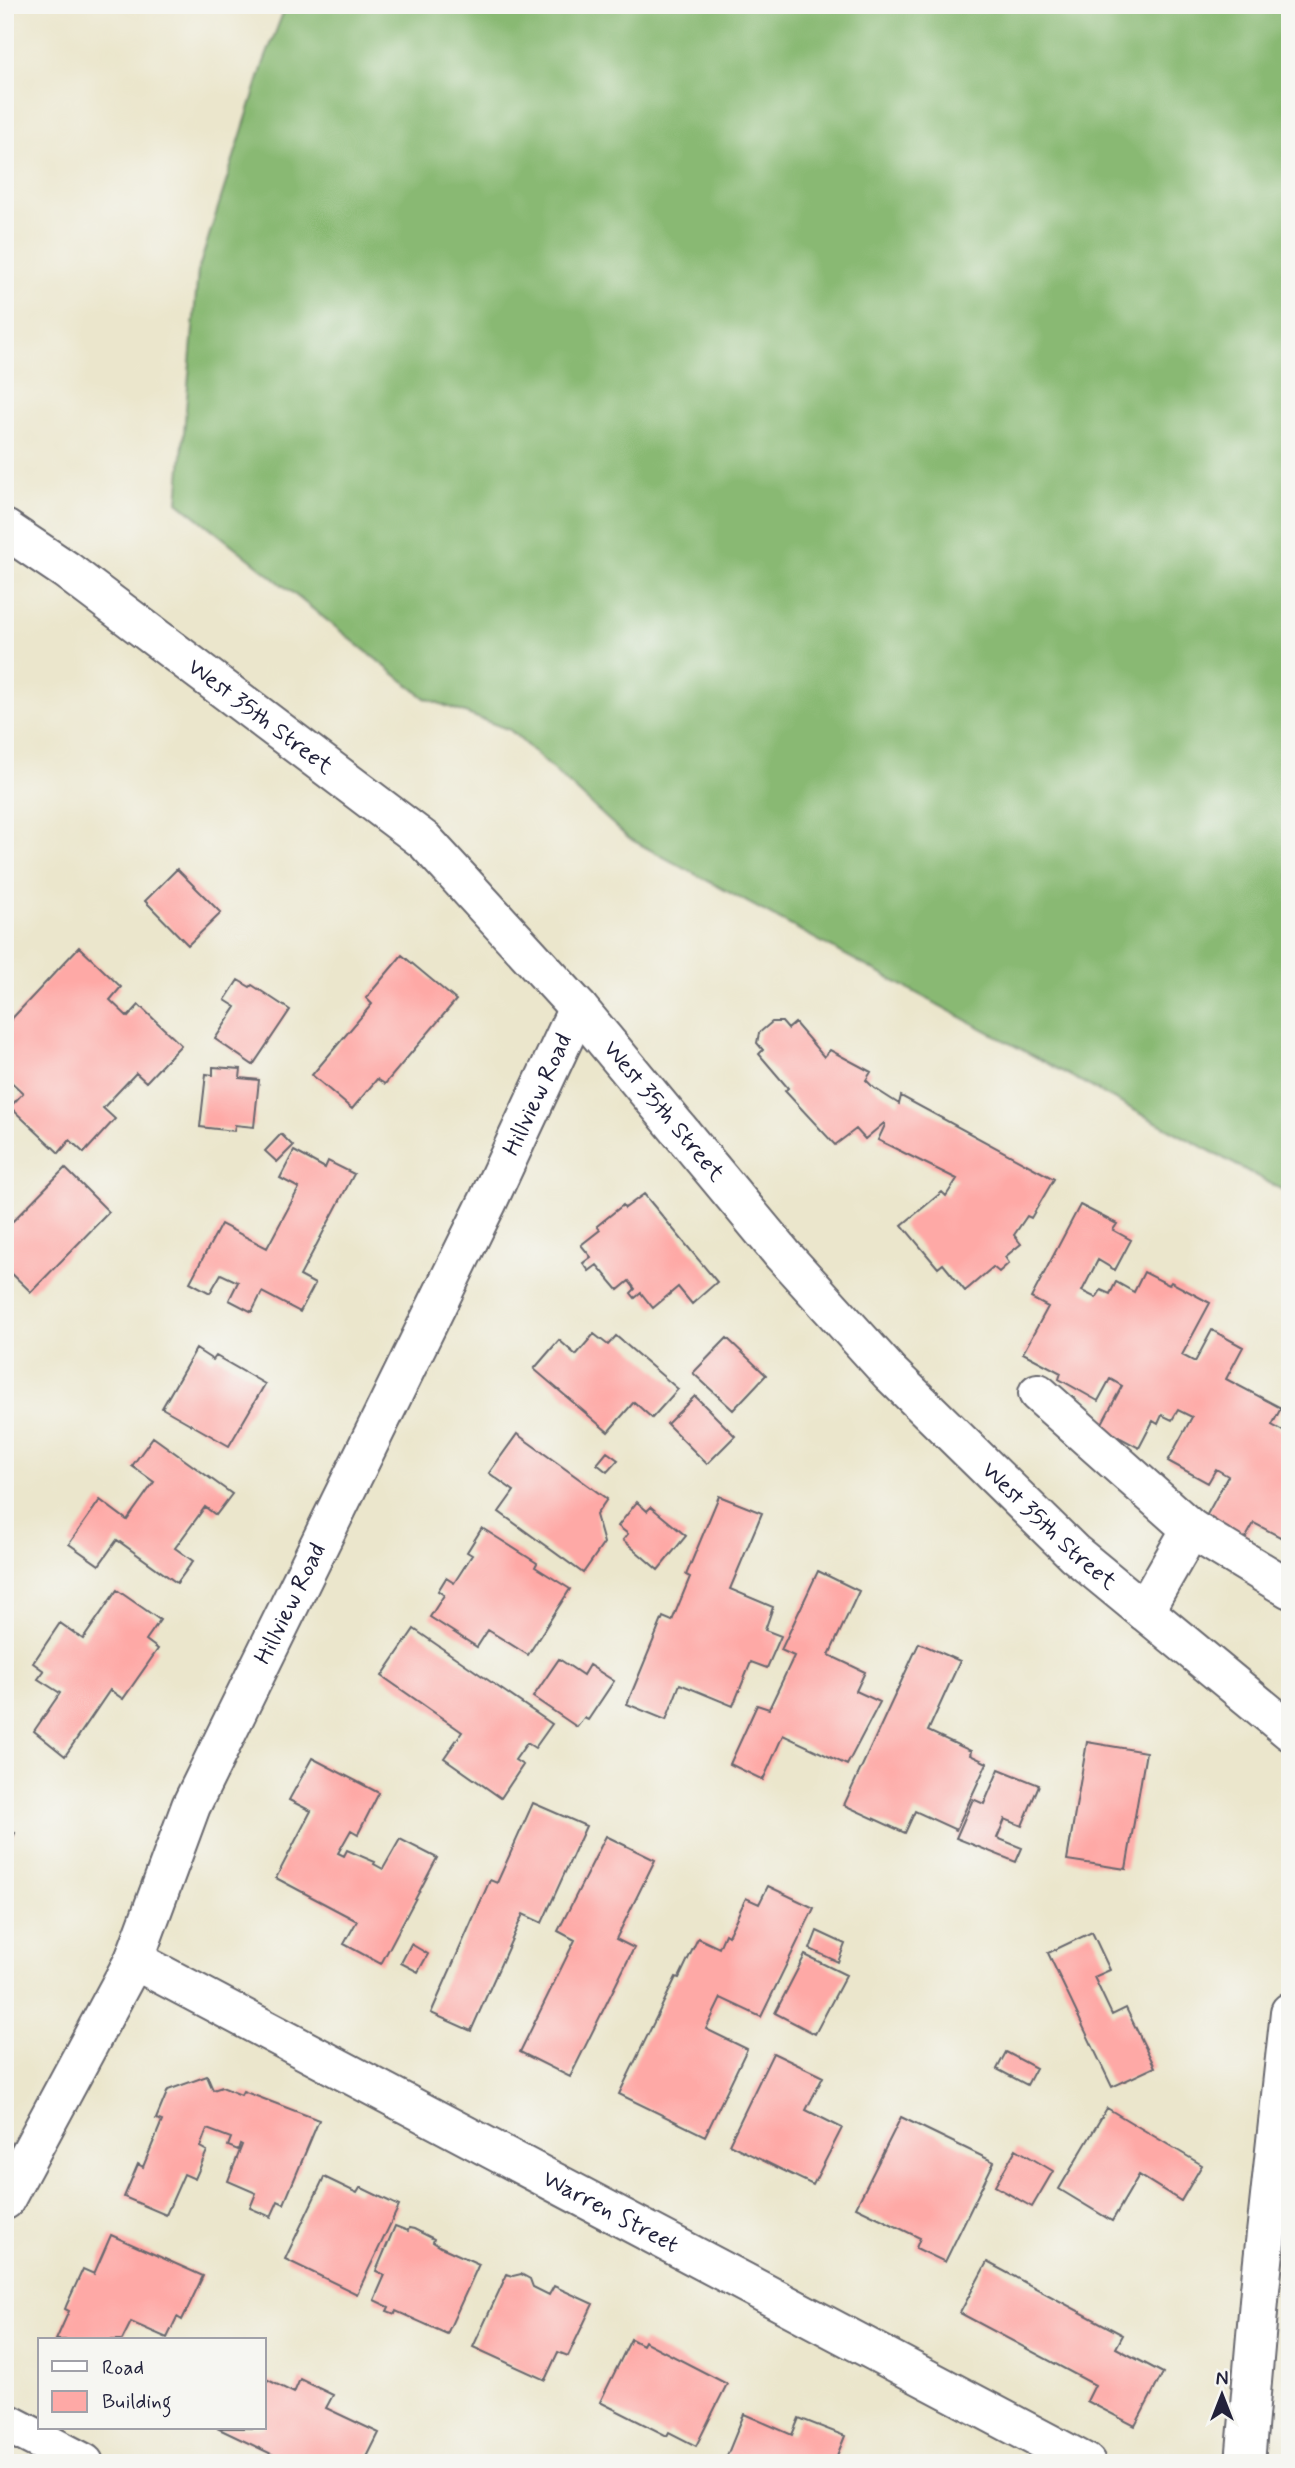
<svg xmlns="http://www.w3.org/2000/svg" width="1295" height="2468" viewBox="0 0 1295 2468" font-family="Mynerve,sans-serif">
<style>
.forest{fill:#89b973;stroke:#566e57;stroke-width:2}
.building{fill:#fea9a6}
.lines{fill:none;stroke-linecap:round;stroke-linejoin:round}
.minor-casing{stroke:#68676e;stroke-width:42}
.minor{stroke:#fff;stroke-width:38}
.labels{text-anchor:middle;dominant-baseline:central;stroke-width:5;stroke-linejoin:round;paint-order:stroke}
.street-label{font-size:24px;fill:#22223b;stroke:#f6f6f2}
</style>
<rect width="100%" height="100%" fill="#f6f6f2"/>
<filter id="ink" filterUnits="userSpaceOnUse"><feTurbulence type="fractalNoise" baseFrequency=".0143" numOctaves="2"/><feDisplacementMap in="SourceGraphic" scale="14" xChannelSelector="R" yChannelSelector="G"/><feConvolveMatrix kernelMatrix="1 2 1 2 8 2 1 2 1" color-interpolation-filters="sRGB"/></filter>
<filter id="wash" filterUnits="userSpaceOnUse"><feTurbulence type="fractalNoise" baseFrequency=".00686" numOctaves="4" result="noise"/><feDisplacementMap in="SourceGraphic" scale="28" xChannelSelector="R" yChannelSelector="G"/><feGaussianBlur stdDeviation="1.57" result="paint"/><feColorMatrix in="noise" values="0 0 0 0 0 0 0 0 0 0 0 0 0 0 0 0 0 1.4 0 .05"/><feComposite in="paint" operator="in"/></filter>
<g filter="url(#wash)">
<rect width="100%" height="100%" fill="#ebe6cc"/>
<path class="forest" d="M286,5H1290V1194L628,838L510,730L425,698L178,502L198,271L264,62Z"/>
<g id="blocks">
<path class="building" d="M177,869L221,913L188,945L145,901Z
M79,947L121,987L110,1000L128,1017L139,1005L181,1045L146,1082L136,1073L103,1108L115,1119L84,1153L70,1140L59,1153L10,1107L23,1093L5,1076V1026Z
M402,955L456,1000L385,1084L377,1079L352,1109L312,1075L372,1004L366,998Z
M238,980L250,987L252,985L290,1010L253,1065L215,1039L236,1007L225,1000Z
M772,1022H782L788,1029L795,1023L824,1057L830,1050L871,1072L866,1080L874,1088L899,1104L901,1096L1054,1179L1031,1218L1027,1216L1014,1235L1021,1244L1005,1257L1009,1263L999,1272L993,1267L965,1291L943,1264L938,1268L902,1225L942,1192L946,1196L957,1179L878,1140L885,1125L884,1123L865,1139L856,1129L835,1145L785,1091L788,1088L759,1054L763,1050L757,1043L759,1033Z
M213,1067L241,1069L240,1078L259,1080L254,1127L235,1125L234,1131L200,1127L206,1074L213,1075Z
M281,1134L293,1146L277,1162L265,1151Z
M294,1151L325,1168L328,1161L354,1174L300,1276L315,1284L300,1312L262,1292L252,1312L229,1300L238,1282L221,1274L210,1293L190,1282L221,1224L267,1248L299,1188L280,1178Z
M65,1168L109,1212L31,1292L5,1267V1229Z
M644,1194L717,1282L692,1304L678,1287L653,1308L641,1293L635,1298L631,1293L635,1289L629,1281L618,1290L597,1265L589,1271L583,1263L591,1257L581,1245L600,1230L597,1226L623,1205L625,1208Z
M1080,1205L1117,1224L1113,1230L1131,1240L1115,1270L1098,1260L1082,1291L1096,1298L1101,1290L1110,1294L1116,1282L1134,1292L1144,1272L1169,1285L1171,1282L1210,1303L1182,1355L1195,1362L1212,1330L1243,1347L1226,1379L1281,1408L1272,1425L1290,1435V1530L1284,1539L1254,1523L1244,1541L1204,1520L1228,1476L1216,1469L1208,1483L1168,1461L1192,1417L1178,1410L1172,1420L1162,1415L1158,1424L1153,1421L1139,1448L1100,1427L1122,1386L1110,1379L1098,1401L1059,1379L1061,1373L1023,1353L1048,1307L1031,1298Z
M594,1334L608,1345L616,1336L678,1389L652,1418L634,1402L608,1432L534,1369L559,1340L576,1355Z
M727,1338L766,1375L733,1410L693,1373Z
M196,1349L213,1360L216,1356L265,1384L229,1446L162,1408Z
M695,1396L735,1436L707,1464L667,1424Z
M517,1434L607,1499L596,1515L604,1543L583,1573L499,1512L514,1491L489,1473Z
M153,1437L232,1494L216,1515L205,1507L175,1548L193,1561L177,1583L117,1540L99,1565L69,1544L100,1500L127,1520L154,1482L132,1466Z
M607,1452L618,1460L607,1472L597,1464Z
M719,1496L762,1513L730,1589L773,1607L765,1630L781,1636L767,1668L751,1662L733,1706L680,1684L666,1720L627,1704L663,1617L672,1621L690,1577L686,1575Z
M637,1502L647,1511L651,1507L686,1536L658,1570L623,1540L628,1534L618,1526Z
M482,1528L537,1563L535,1567L570,1589L528,1655L488,1630L477,1647L430,1617L444,1595L438,1591L446,1578L454,1583L472,1555L467,1552Z
M818,1571L859,1591L829,1655L865,1672L856,1691L880,1702L847,1765L783,1735L763,1780L730,1764L757,1705L769,1709L794,1656L781,1650Z
M117,1590L160,1620L146,1640L158,1649L123,1699L110,1690L65,1756L34,1731L60,1693L38,1679L44,1671L33,1663L60,1623L83,1639Z
M414,1629L552,1724L535,1748L527,1743L515,1760L523,1765L501,1798L444,1758L462,1732L382,1676Z
M919,1643L960,1661L928,1731L971,1751L970,1755L987,1763L956,1830L915,1811L905,1833L844,1805Z
M559,1659L583,1675L589,1665L614,1681L588,1720L584,1718L577,1727L533,1697Z
M1087,1742L1146,1752L1126,1869L1067,1860Z
M312,1758L379,1793L358,1834L351,1830L338,1853L344,1856L347,1850L375,1862L374,1864L383,1869L400,1839L437,1858L381,1964L344,1944L357,1921L276,1878L311,1811L289,1800Z
M999,1769L1039,1785L1022,1826L1005,1819L997,1838L1022,1848L1016,1862L956,1838L973,1799L984,1804Z
M533,1803L586,1826L542,1923L523,1914L471,2031L431,2013L490,1880L497,1883Z
M5,1828L15,1833L5,1855Z
M606,1836L655,1860L616,1939L634,1948L570,2077L520,2052L575,1940L558,1931Z
M768,1886L814,1908L761,2017L721,1998L706,2029L747,2049L705,2136L619,2094L676,1977L679,1978L698,1938L719,1948L725,1934L728,1936L746,1898L759,1904Z
M817,1931L845,1944L838,1962L810,1949Z
M1092,1932L1110,1970L1094,1977L1112,2015L1126,2008L1155,2067L1112,2087L1048,1953Z
M411,1944L428,1954L418,1972L401,1963Z
M805,1955L846,1975L815,2034L775,2013Z
M1006,2052L1036,2068L1027,2085L997,2069Z
M773,2053L823,2077L806,2110L842,2128L813,2185L729,2144Z
M207,2076L213,2090L222,2087L241,2095L243,2091L319,2120L284,2204L278,2201L271,2217L250,2208L256,2193L228,2181L242,2145L240,2144L238,2150L228,2146L231,2138L207,2129L200,2147L207,2151L195,2179L184,2174L166,2215L124,2197L138,2164L143,2167L162,2121L156,2119L168,2090Z
M1107,2108L1202,2165L1181,2201L1139,2175L1112,2221L1059,2189Z
M901,2117L994,2162L945,2262L916,2248L920,2238L856,2207Z
M1016,2149L1053,2171L1032,2207L995,2186Z
M324,2177L357,2193L360,2188H362L399,2206L357,2294L285,2259Z
M395,2226L408,2231L409,2228L414,2229L434,2239L433,2242L441,2247L479,2264L447,2334L396,2311L395,2314L387,2311L389,2307L374,2300L385,2275L376,2271Z
M111,2235L203,2276L182,2320L177,2317L167,2338L131,2322L122,2340H56L69,2311L65,2309L67,2304L83,2269L94,2274Z
M987,2262L1123,2335L1116,2348L1163,2373L1135,2426L1087,2401L1095,2385L960,2313Z
M507,2274L513,2276L521,2274L530,2279L533,2287L549,2295L554,2286L593,2304L568,2356L558,2352L545,2380L473,2347Z
M631,2339L642,2345L644,2341L727,2384L696,2446L669,2432L667,2436L600,2402Z
M264,2378L294,2393L300,2379L333,2395L326,2408L379,2433L364,2463H282L284,2460L217,2428H264Z
M744,2414L792,2435L799,2418L845,2436L834,2463H724Z"/>
</g>
</g>
<g filter="url(#ink)">
<use href="#blocks" fill-opacity="0" stroke="#68676e" stroke-width="2"/>
<g class="lines">
<defs>
<g id="minor">
<path id="s1" d="M5,529L66,570L425,841L578,1008L783,1255L890,1373L1074,1553L1290,1731"/>
<path d="M1038,1393L1191,1529L1144,1611"/>
<path d="M1191,1529L1290,1589"/>
<path id="s2" d="M134,1960L1086,2463"/>
<path id="s3" d="M5,2200L134,1960L191,1806L488,1201L578,1008"/>
<path d="M5,2422L84,2463"/>
<path d="M1245,2463L1260,2289L1290,2012"/>
</g>
</defs>
<use href="#minor" class="minor-casing"/>
<use href="#minor" class="minor"/>
</g>
</g>
<g class="labels">
<g class="street-label">
<text stroke="none"><textPath href="#s1" startOffset="317">West 35th Street</textPath></text>
<text stroke="none"><textPath href="#s3" startOffset="1228">Hillview Road</textPath></text>
<text stroke="none"><textPath href="#s1" startOffset="884">West 35th Street</textPath></text>
<text stroke="none"><textPath href="#s1" startOffset="1451">West 35th Street</textPath></text>
<text stroke="none"><textPath href="#s3" startOffset="662">Hillview Road</textPath></text>
<text stroke="none"><textPath href="#s2" startOffset="539">Warren Street</textPath></text>
</g>
</g>
<rect width="1295" height="2468" fill="none" stroke="#f6f6f2" stroke-width="28"/>
<rect x="38" y="2338" width="228" height="91" fill="#f6f6f2" stroke="#a1a1a9" stroke-width="2"/>
<rect x="52" y="2361" width="35" height="10" fill="#ffffff" stroke="#a1a1a9" stroke-width="2"/>
<text x="102" y="2374" font-size="21" fill="#22223b">Road</text>
<rect x="52" y="2391" width="35" height="21" fill="#fea9a6" stroke="#a1a1a9" stroke-width="2"/>
<text x="102" y="2408" font-size="21" fill="#22223b">Building</text>
<g transform="translate(1222 2395)" stroke="#f6f6f2" stroke-width="5" paint-order="stroke">
<path d="M0-5L12 26L0 18L-12 26Z" fill="#22223b"/>
<text y="-10" font-size="19" font-weight="bold" text-anchor="middle" fill="#22223b">N</text>
</g>
</svg>
